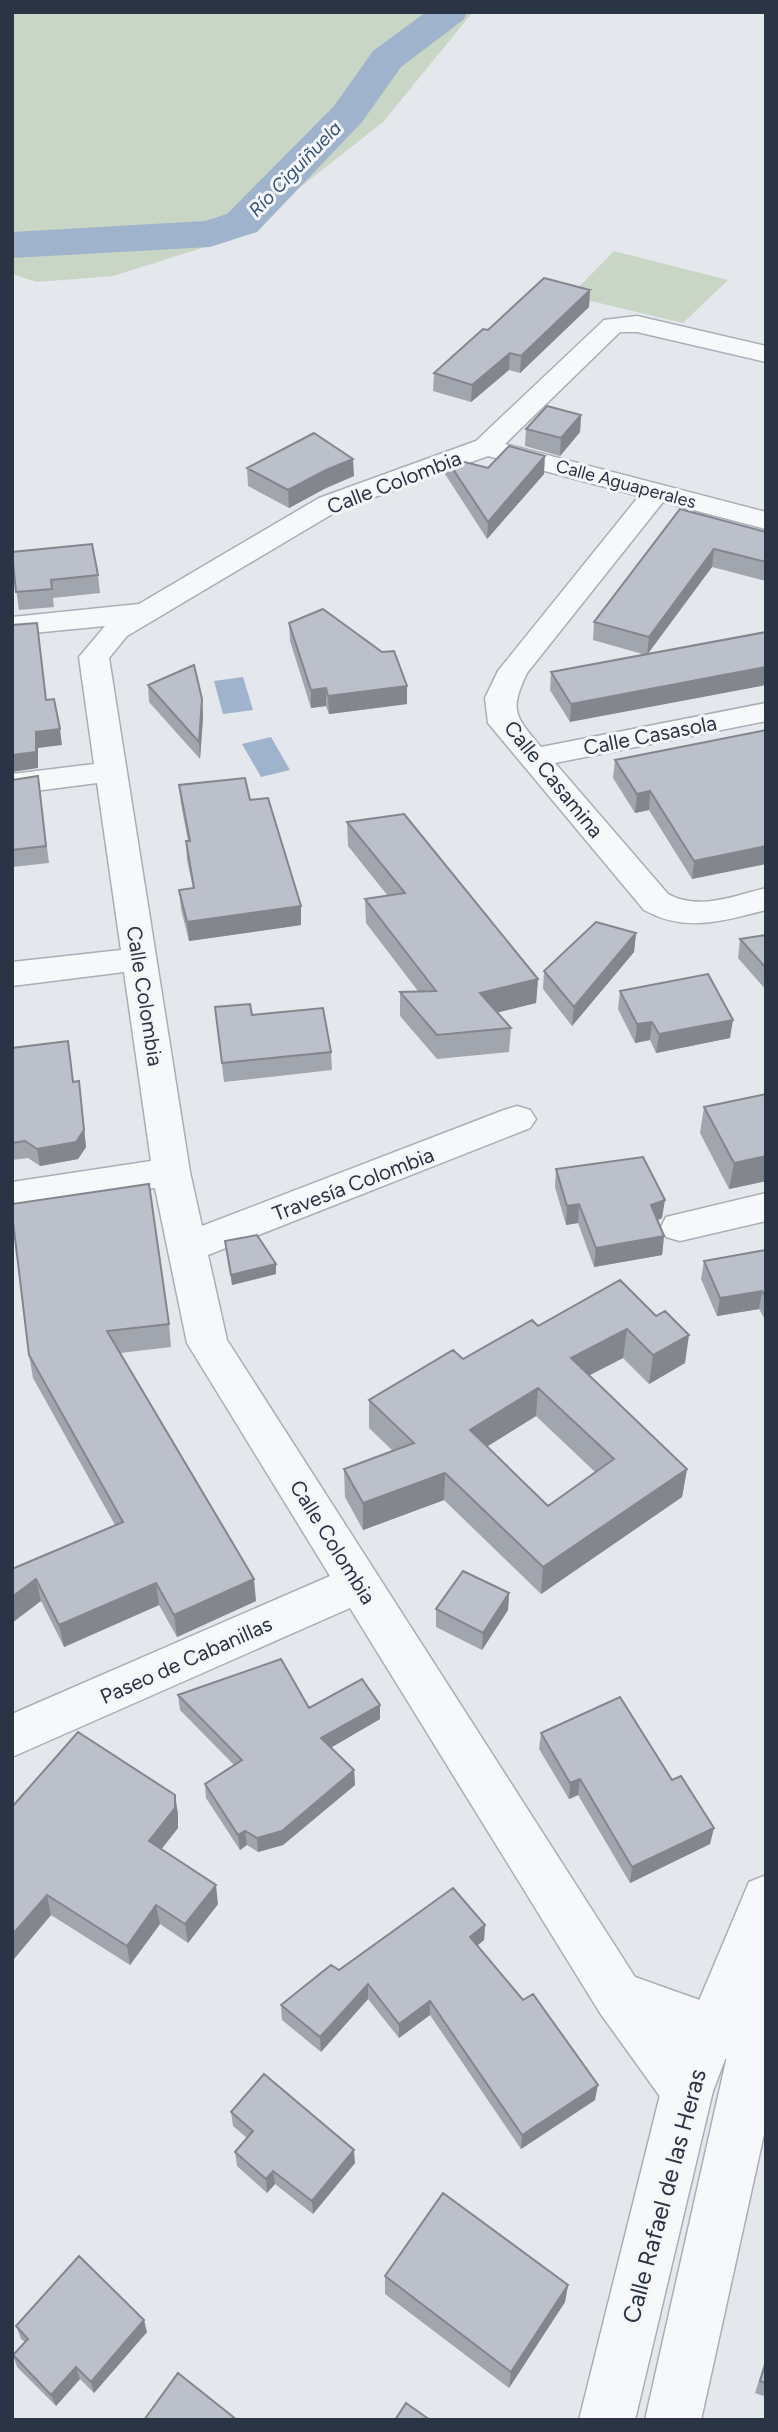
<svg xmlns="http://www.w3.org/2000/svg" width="778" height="2432" viewBox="0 0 778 2432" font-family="Figtree,sans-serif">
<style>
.green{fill:#c9d6c5}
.water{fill:#9fb4cc}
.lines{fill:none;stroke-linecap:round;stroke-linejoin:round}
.river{fill:#9fb4cc;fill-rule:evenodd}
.minor-casing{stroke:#a9aeb7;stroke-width:3}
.tertiary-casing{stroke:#a9aeb7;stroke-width:3}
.minor{fill:#f7f8fa;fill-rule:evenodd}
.tertiary{fill:#f7f8fa;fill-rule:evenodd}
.wall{fill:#a1a5ae;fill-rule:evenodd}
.shaded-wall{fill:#83868d}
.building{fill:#bbc0ca;stroke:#83868d;stroke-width:2;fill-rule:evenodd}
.labels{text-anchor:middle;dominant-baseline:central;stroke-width:6;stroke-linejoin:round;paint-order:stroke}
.far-street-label{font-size:18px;fill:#2b3445;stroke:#f4f6f9}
.far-water-label{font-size:19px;font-style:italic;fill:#34527a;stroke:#f4f6f9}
.street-label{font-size:21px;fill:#2b3445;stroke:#f4f6f9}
.near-street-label{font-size:24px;fill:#2b3445;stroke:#f4f6f9}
</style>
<rect width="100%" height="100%" fill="#e4e7ec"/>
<path class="green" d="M12,12H473L383,122L237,237L113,276L37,282L12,274Z
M614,251L728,280L683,323L570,296Z"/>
<path class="water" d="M243,677L253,710L223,714L214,681Z
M271,737L290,770L261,777L242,744Z"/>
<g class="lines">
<path class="river" d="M426,12H468L463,20L401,67L362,122L257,232L210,247L12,258V232L205,221L227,214L334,106L373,51Z"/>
<defs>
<path id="minor" d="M637,316L766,346V362L637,332H620L505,444L766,512V529L663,502L527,673C509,711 515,716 541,747L766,703V721L555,763L668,894C698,911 734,896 766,888V910C723,921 685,933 644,910L488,723L485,698L498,671L639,496L488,456L339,510L127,636L109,658L190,1172L202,1226L504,1110L517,1106L530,1110L536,1119L530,1128L208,1255L227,1340L635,1977L756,2020L763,2038L756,2056L738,2063L684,2044L705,2073L713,2091L705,2109L687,2117L669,2109L600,2013L350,1608L12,1757V1714L330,1576L187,1343L155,1188L12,1210V1182L151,1161L124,972L12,986V962L121,950L97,783L12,794V774L94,764L79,657L105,626L12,635V617L139,604L319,498L476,441L604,320Z
M766,1193V1221L680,1241L666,1237L661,1227L666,1217Z"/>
<path id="tertiary" d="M766,1875V2125L701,2420H645L728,2052L713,2091L635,2420H579L661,2091L749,1882Z"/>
</defs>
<use href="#minor" class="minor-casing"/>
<use href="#tertiary" class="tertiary-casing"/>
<use href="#minor" class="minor"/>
<use href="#tertiary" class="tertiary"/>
</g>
<path class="wall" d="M590,290L589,307L520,373L509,370L471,402L433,391L434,373L488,330Z
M581,415L580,432L560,456L525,446L526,429Z
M445,457L488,468L544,474L487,539L445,474Z
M247,468L354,476L326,488L289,508L248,486Z
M680,509L766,532V581L712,567L647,654L570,722L550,690L551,672L646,655L593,640L594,622Z
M12,559L98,575L100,593L53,598L54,607L19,610Z
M289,623L407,704L329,714L326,706L311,708L290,641Z
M148,685L202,699L203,717L200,759L149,702Z
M766,730L692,879L649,810L635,813L613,778L615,760Z
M38,776L49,863L12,867V780Z
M179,785L250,800L301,906V925L189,941L181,909L179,890L193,888L187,860L186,841H188L181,804Z
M347,822L538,979L536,1003L497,1012L511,1028L509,1052L437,1059L400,1016V992L418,991L366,923L365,899L388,896L348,846Z
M636,933L634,952L572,1026L543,989L544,971Z
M766,935V990L738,958L740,939Z
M620,991L730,1038L656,1053L650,1040L635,1043L618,1009Z
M215,1007L252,1015L331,1052L332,1070L224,1082Z
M12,1048L73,1082L81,1098L86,1147L78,1159L40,1166L28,1158L12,1160Z
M766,1094V1181L729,1189L700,1133L704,1107Z
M556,1169L662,1218L657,1220L664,1236L662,1255L594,1267L578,1223L566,1225L555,1187Z
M12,1213L169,1324L171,1347L120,1353L256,1601L177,1637L159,1605L64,1647L41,1601L12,1569L115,1525L33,1378L29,1355Z
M225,1241L276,1264V1274L232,1285Z
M766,1250V1321L759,1309L717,1316L701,1279L704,1261Z
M620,1280L685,1363L649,1384L623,1358L589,1375L687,1469L682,1497L541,1594L444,1500L363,1530L345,1497L344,1469L393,1451L369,1428V1400L538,1326ZM536,1416L595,1472L548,1506L487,1446Z
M509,1593L508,1610L482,1650L436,1627V1609Z
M178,1695L309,1708L380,1705V1719L331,1747L354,1770L355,1785L283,1845L258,1852L247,1845L240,1850L206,1798L205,1784L234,1765L180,1710Z
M541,1733L672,1780L710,1844L630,1883L578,1795L569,1799L539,1749Z
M175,1795L178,1815V1828L162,1849L218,1904L188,1943L160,1924L130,1965L51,1915L13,1960L14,1965L12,1968V1807Z
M485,1925L484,1940L477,1946L595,2100L521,2149L430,2015L399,2038L368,1999L321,2052L282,2020L281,2005L339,1970Z
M231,2112L355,2163L313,2214L275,2184L267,2193L237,2166L235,2152L247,2138L233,2126Z
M385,2276L568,2285L565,2302L509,2388L385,2294Z
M16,2326L147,2332L94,2393L80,2379L56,2406L17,2367L13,2355L25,2342L21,2339Z
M766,2358V2397L755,2393Z"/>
<path class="shaded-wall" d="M590,290L589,307L520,373L521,356Z
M510,353L509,370L471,402L472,385Z
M581,415L580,432L560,456L561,438Z
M545,456L544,474L487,539L488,522Z
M353,459L354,476L326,488L289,508L288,490L326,470Z
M714,549L712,567L647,655L649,637Z
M766,667V685L570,722L571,704Z
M407,686V704L329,714L328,696Z
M326,688V706L311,708V690Z
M202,699L203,717L200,759L199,742Z
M60,729L62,745L38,748V768L12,772V755L36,732Z
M650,791L649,810L635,813L637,794Z
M766,846V864L692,879L694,861Z
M301,906V925L189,941L187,922Z
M636,933L634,952L572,1026L574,1007Z
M538,979L536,1003L479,1017L480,993Z
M733,1020L730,1038L656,1053L659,1034Z
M652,1022L650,1040L635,1043L637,1024Z
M79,1081L86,1147L78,1159L40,1166L37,1149Z
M766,1156V1181L729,1189L734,1163Z
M665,1200L662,1218L649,1224L651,1205Z
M579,1204L578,1223L566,1225L567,1206Z
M664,1236L662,1255L594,1267L596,1248Z
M276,1264V1274L232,1285L231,1275Z
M762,1291L759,1309L717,1316L720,1298Z
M627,1329L623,1358L569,1386L571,1358Z
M689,1335L685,1363L649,1384L653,1355Z
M538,1388L536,1416L469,1458L470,1430Z
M687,1469L682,1497L541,1594L543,1567Z
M445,1473L444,1500L363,1530V1503Z
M36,1579L41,1601L12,1623V1597Z
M254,1579L256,1601L177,1637L174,1615Z
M156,1583L159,1605L64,1647L59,1625Z
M509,1593L508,1610L482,1650L483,1633Z
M380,1705V1719L322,1753L321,1738Z
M354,1770L355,1785L283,1845L258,1852L257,1838Z
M580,1779L578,1795L569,1799L570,1783Z
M175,1795L178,1815V1828L152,1860L149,1841Z
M714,1828L710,1844L630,1883L632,1867Z
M245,1831L247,1845L240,1850L238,1835Z
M216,1885L218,1904L188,1943L185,1924Z
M47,1895L51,1915L13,1960L14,1965L12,1968V1935Z
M156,1905L160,1924L130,1965L127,1946Z
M485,1925L484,1940L469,1952L470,1937Z
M368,1984V1999L321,2052L320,2037Z
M430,2001V2015L399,2038V2024Z
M598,2085L595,2100L521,2149L522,2135Z
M354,2150L355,2163L313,2214L312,2201Z
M273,2171L275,2184L267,2193L266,2179Z
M568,2285L565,2302L509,2388L511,2372Z
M144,2320L147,2332L94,2393L91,2382Z
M76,2367L80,2379L56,2406L51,2395Z"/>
<path class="building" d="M544,278L590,290L521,356L510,353L472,385L434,373L483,329L488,330Z
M547,406L581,415L561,438L526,429Z
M314,433L353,459L326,470L288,490L247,468Z
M509,446L545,456L488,522L445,457L488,468Z
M680,509L766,532V562L714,549L649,637L594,622Z
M92,544L98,575L51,580L52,589L16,592L12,552Z
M323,609L382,652L394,651L407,686L328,696L326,688L311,690L289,623Z
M37,623L46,700L54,699L60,729L36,732V752L12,755V625Z
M766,632V667L571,704L551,672Z
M194,665L202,699L199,742L148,685Z
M766,730V846L694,861L650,791L637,794L615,760Z
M38,776L46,846L12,850V780Z
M245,778L250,800L268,798L301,906L187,922L179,890L194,888L186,841H190L179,785Z
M404,814L538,979L480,993L511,1028L437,1035L400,992L436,991L365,899L405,893L347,822Z
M596,922L636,933L574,1007L544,971Z
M766,935V968L740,939Z
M708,974L733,1020L659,1034L652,1022L637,1024L620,991Z
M250,1004L252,1015L323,1008L331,1052L222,1063L215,1007Z
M68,1041L73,1082L79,1081L84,1130L76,1142L37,1149L25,1141L12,1143V1048Z
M766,1094V1156L734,1163L704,1107Z
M643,1157L665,1200L651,1205L664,1236L596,1248L579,1204L567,1206L556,1169Z
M149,1184L169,1324L107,1331L254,1579L174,1615L156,1583L59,1625L36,1579L12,1597V1569L123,1522L29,1355L12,1213V1204Z
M257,1235L276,1264L231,1275L225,1241Z
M766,1250V1297L762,1291L720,1298L704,1261Z
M620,1280L656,1316L665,1311L689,1335L653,1355L627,1329L571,1358L687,1469L543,1567L445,1473L363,1503L344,1469L414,1443L369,1400L453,1350L463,1359L532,1320L538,1326ZM538,1388L614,1459L548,1506L470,1430Z
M463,1571L509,1593L483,1633L436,1609Z
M281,1659L309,1708L362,1679L380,1705L321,1738L354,1770L282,1831L257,1838L245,1831L238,1835L205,1784L242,1760L178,1695Z
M620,1697L672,1780L681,1776L714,1828L632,1867L580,1779L570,1783L541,1733Z
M78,1732L175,1795V1808L149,1841L216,1885L185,1924L156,1905L127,1946L47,1895L12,1935V1807Z
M453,1888L485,1925L470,1937L523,2000L533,1994L598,2085L522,2135L430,2001L399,2024L368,1984L320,2037L281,2005L331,1965L339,1970Z
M264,2074L354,2150L312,2201L273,2171L266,2179L235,2152L253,2131L231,2112Z
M443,2193L568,2285L511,2372L385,2276Z
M79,2256L144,2320L91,2382L76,2367L51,2395L13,2355L28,2339L16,2326Z
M766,2362V2383L760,2381Z
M178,2373L237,2420H144Z
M406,2403L430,2420H395Z"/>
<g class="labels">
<g class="far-street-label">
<text transform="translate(626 484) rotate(15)">Calle Aguaperales</text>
</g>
<g class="far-water-label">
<text transform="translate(295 169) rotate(-46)">Río Ciguiñuela</text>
</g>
<g class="street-label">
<text transform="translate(394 482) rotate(-21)">Calle Colombia</text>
<text transform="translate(650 735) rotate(-11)">Calle Casasola</text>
<text transform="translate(554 779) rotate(51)">Calle Casamina</text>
<text transform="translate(145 996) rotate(81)">Calle Colombia</text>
<text transform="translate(353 1184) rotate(-21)">Travesía Colombia</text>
<text transform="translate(333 1542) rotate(58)">Calle Colombia</text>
<text transform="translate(186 1660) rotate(-24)">Paseo de Cabanillas</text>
</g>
<g class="near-street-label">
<text transform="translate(664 2196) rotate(-75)">Calle Rafael de las Heras</text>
</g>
</g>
<rect width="778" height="2432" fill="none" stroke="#2b3445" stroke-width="28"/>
</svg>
